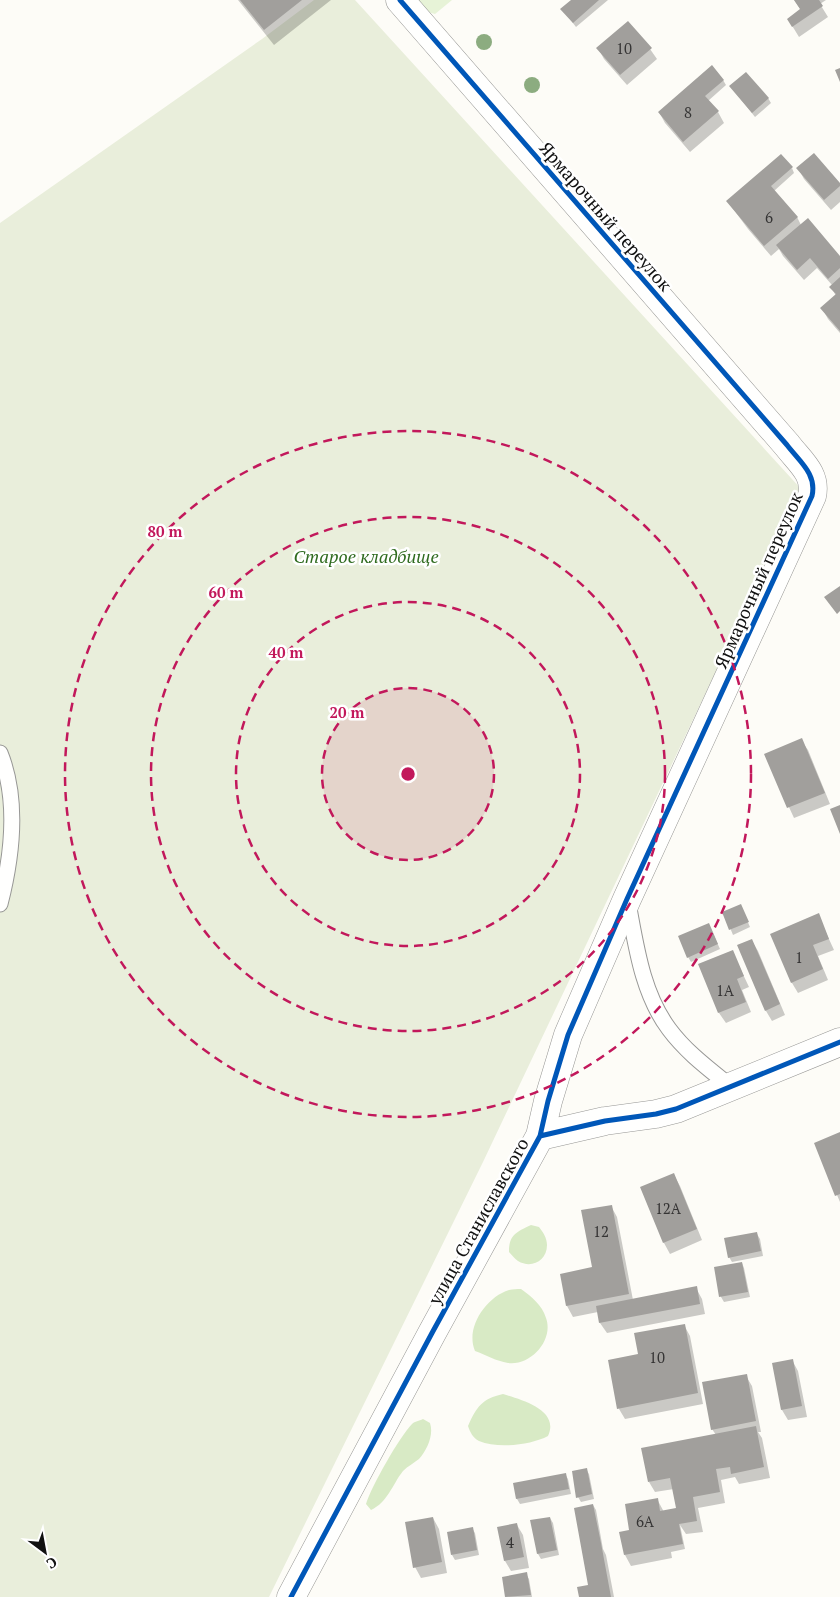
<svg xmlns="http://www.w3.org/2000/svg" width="840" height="1597" viewBox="0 0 840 1597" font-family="'PT Serif',serif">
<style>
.green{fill:#e7f3d7}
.forest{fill:#d8eac5}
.cemetery{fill:#e9eedb}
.shadow{fill:#0003}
.building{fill:#a19f9c}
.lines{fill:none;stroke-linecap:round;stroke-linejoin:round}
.lane-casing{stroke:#979795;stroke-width:17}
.street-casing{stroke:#979795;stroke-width:29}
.lane{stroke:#fffffe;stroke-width:15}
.street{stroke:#fffffe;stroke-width:28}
.cycleway-casing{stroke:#fff;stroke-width:8}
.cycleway{stroke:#0057b8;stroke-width:5}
.tree{fill:#8cac80}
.ring{fill:none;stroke:#c2185b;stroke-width:2.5;stroke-dasharray:9 6}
.labels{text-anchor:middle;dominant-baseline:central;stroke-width:5;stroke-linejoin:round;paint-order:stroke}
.number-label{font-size:15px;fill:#353434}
.street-label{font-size:18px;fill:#111;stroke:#fff}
.park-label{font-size:18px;font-style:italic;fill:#2f6b1f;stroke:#fff}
.centre{fill:#c2185b;stroke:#fff;stroke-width:2.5}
.ring-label{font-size:15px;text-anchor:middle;font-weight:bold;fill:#c2185b;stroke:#fff;stroke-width:5;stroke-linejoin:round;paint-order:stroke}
</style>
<rect width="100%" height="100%" fill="#fdfcf7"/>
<path class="green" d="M416,0H452L435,14L428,12Z"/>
<path class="forest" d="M531,1225L539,1227C543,1232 547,1238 547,1245C547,1261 531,1269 518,1261C515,1259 512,1255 509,1252C509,1235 516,1232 531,1225Z
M521,1289C532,1297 542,1305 546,1318C554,1340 531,1366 508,1363C496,1361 486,1355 475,1351C465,1328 486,1297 509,1290C513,1289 517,1289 521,1289Z
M503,1394C522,1400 560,1410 548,1436C531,1445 498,1449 479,1441C473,1438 470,1432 468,1426C477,1406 482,1399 503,1394Z
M423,1419L430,1423C434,1435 427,1450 419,1459C414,1463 408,1466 403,1471C392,1485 388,1502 371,1510L366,1504C371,1487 400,1436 412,1424C415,1421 419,1421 423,1419Z"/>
<path class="cemetery" d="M314,0H355L802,490L483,1162L269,1597H0V223L262,39Z"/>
<path class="shadow" d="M238,0H331L274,45Z
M573,0H608L576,27L562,9Z
M794,0H826L820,4L828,17L799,37L788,19L801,10Z
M598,48L650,49L657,59L627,85L604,59Z
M723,80L726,85L708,101L718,112L724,123L690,152L665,123L659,112Z
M731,87L768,98L771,103L755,117Z
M792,168L794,173L774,191L797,217L801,225L840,258V333L828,319L822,308L836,296L831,287L832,285L817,268L804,280L783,256L779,249L771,256L748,229L728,202Z
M798,168L840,185V202L831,210L804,179Z
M801,740L808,750L830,804L794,818L765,755Z
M743,911L750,927L733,935L724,913Z
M818,915L834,950L818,956L828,980L798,993L792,983L772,934Z
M711,929L720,949L691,962L688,957Z
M752,941L758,951L785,1015L772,1021L766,1011Z
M732,951L749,987L742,990L751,1012L726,1023L719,1013L700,965Z
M840,1133V1202L815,1144Z
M674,1175L680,1186L702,1240L670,1254L664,1243L641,1188Z
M611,1206L617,1217L633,1300L696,1288L702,1299L705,1314L607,1333L600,1323L598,1312L573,1317L567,1306L561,1275L594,1268Z
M757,1234L760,1239L763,1256L732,1262L729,1257Z
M742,1263L744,1268L750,1297L724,1302L721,1297L715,1268Z
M684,1325L690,1336L703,1404L625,1419L619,1409L640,1355Z
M792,1360L798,1371L807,1417L788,1420L782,1410L774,1364Z
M746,1376L752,1386L761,1432H758L762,1438L770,1478L739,1484L735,1477L721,1480L725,1503L698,1508L703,1532L686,1534L680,1525L685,1549L671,1552L672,1558L631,1566L625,1555L631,1531L657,1499L664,1512L677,1509L674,1489L655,1492L649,1482L716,1435L712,1429Z
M586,1469L589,1474L594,1499L581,1502L578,1497Z
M565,1474L568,1479L571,1494L520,1504L517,1499L515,1484Z
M593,1505L596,1510L603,1549L606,1555L614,1597H581L589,1586Z
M433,1518L439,1529L447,1573L421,1578L415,1567Z
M550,1518L553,1523L559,1555L541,1559L538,1554L532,1521Z
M517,1525L523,1535L529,1568L511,1571L505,1561Z
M472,1528L475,1533L479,1555L455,1560L452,1555Z
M526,1574L529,1579L532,1597H506L503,1578Z"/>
<path class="building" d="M240,0H302L264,30Z
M571,0H599L573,23L560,9Z
M794,0H819L823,6L792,27L787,19L800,9Z
M628,21L652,48L620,75L596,48Z
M712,65L724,80L705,96L719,111L683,142L658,112Z
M840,68V82L835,70Z
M746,72L769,98L752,113L729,86Z
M814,153L840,183V186L824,200L796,168Z
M781,154L793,167L771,186L798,217L764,246L726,201Z
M808,218L840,256V268L828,279L810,258L797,270L776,245Z
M840,277V331L820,308L836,294L829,287Z
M840,586V611L837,614L824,597Z
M802,738L825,793L787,808L764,754Z
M840,805V834L830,809Z
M741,904L749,922L729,930L722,912Z
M819,913L829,939L813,945L823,969L791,983L770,934Z
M709,923L718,944L687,958L678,936Z
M752,939L780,1004L765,1011L737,945Z
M733,950L744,976L737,979L746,1002L718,1013L698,964Z
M840,1132V1194L835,1196L814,1143Z
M674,1173L697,1229L663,1243L640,1187Z
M612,1205L629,1294L566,1306L560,1274L592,1267L581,1210Z
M757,1232L761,1251L728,1258L724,1238Z
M742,1262L748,1292L719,1297L714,1267Z
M697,1286L700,1304L599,1323L596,1306Z
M685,1324L698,1393L617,1409L608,1360L638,1354L634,1333Z
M793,1359L802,1406L781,1410L772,1363Z
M747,1374L756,1421L711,1430L702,1382Z
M756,1426L764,1467L731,1474L730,1467L716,1469L720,1492L693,1497L697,1521L679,1524L683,1544L624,1555L619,1532L629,1530L625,1504L658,1498L660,1511L676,1508L670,1478L648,1482L641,1448Z
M587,1468L592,1494L576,1498L572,1471Z
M566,1473L569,1489L516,1499L513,1483Z
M593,1504L601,1543L611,1597H579L577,1587L588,1585L574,1508Z
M433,1517L442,1562L413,1568L405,1522Z
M550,1517L557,1550L537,1554L530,1520Z
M517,1523L524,1557L504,1561L497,1527Z
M473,1527L477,1550L451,1555L447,1532Z
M527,1572L531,1595L505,1597L502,1577Z"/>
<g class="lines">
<defs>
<path id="lane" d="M0,753C19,800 12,857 0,904
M628,903C636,945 642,993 669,1029C686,1052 709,1069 730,1086"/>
<path id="street" d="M400,0L787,445C800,462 817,474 812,496L627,899L568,1035L548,1101L540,1136
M291,1597L432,1333L540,1136L605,1121L656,1114L676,1109L840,1042"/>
</defs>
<use href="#lane" class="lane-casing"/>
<use href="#street" class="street-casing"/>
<use href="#lane" class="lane"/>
<use href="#street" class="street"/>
<defs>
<path id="cycleway" d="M400,0L787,445C800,462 817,474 812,496L627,899L568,1035L548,1101L540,1136
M291,1597L432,1333L540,1136L605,1121L656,1114L676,1109L840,1042"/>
</defs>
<use href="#cycleway" class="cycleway-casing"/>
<use href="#cycleway" class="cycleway"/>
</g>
<g class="tree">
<circle cx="484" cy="42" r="8"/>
<circle cx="532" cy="85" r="8"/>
</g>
<circle cx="408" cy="774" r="86" fill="#c2185b" fill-opacity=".12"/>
<g class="ring">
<circle cx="408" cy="774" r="86"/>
<circle cx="408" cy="774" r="172"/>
<circle cx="408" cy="774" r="257"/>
<circle cx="408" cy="774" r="343"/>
</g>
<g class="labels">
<g class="number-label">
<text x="624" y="48">10</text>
<text x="688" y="112">8</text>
<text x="769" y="217">6</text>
<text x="799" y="957">1</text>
<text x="725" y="990">1А</text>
<text x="668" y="1208">12А</text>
<text x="601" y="1231">12</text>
<text x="657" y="1357">10</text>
<text x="645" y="1521">6А</text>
<text x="510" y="1542">4</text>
</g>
<g class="street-label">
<text transform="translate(606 216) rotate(49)">Ярмарочный переулок</text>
<text transform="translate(758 580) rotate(-66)">Ярмарочный переулок</text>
<text transform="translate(478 1221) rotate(-61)">улица Станиславского</text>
</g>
<g class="park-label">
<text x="366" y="556">Старое кладбище</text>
</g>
</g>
<circle cx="408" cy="774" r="8" class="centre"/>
<g class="ring-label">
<text x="165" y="537">80 m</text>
<text x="226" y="598">60 m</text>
<text x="286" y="658">40 m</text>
<text x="347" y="718">20 m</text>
</g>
<g transform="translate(45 1552) rotate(148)" stroke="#ffffff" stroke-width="4" paint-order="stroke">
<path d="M0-4L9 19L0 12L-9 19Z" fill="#111111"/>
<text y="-8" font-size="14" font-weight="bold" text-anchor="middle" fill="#111111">С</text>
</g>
</svg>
